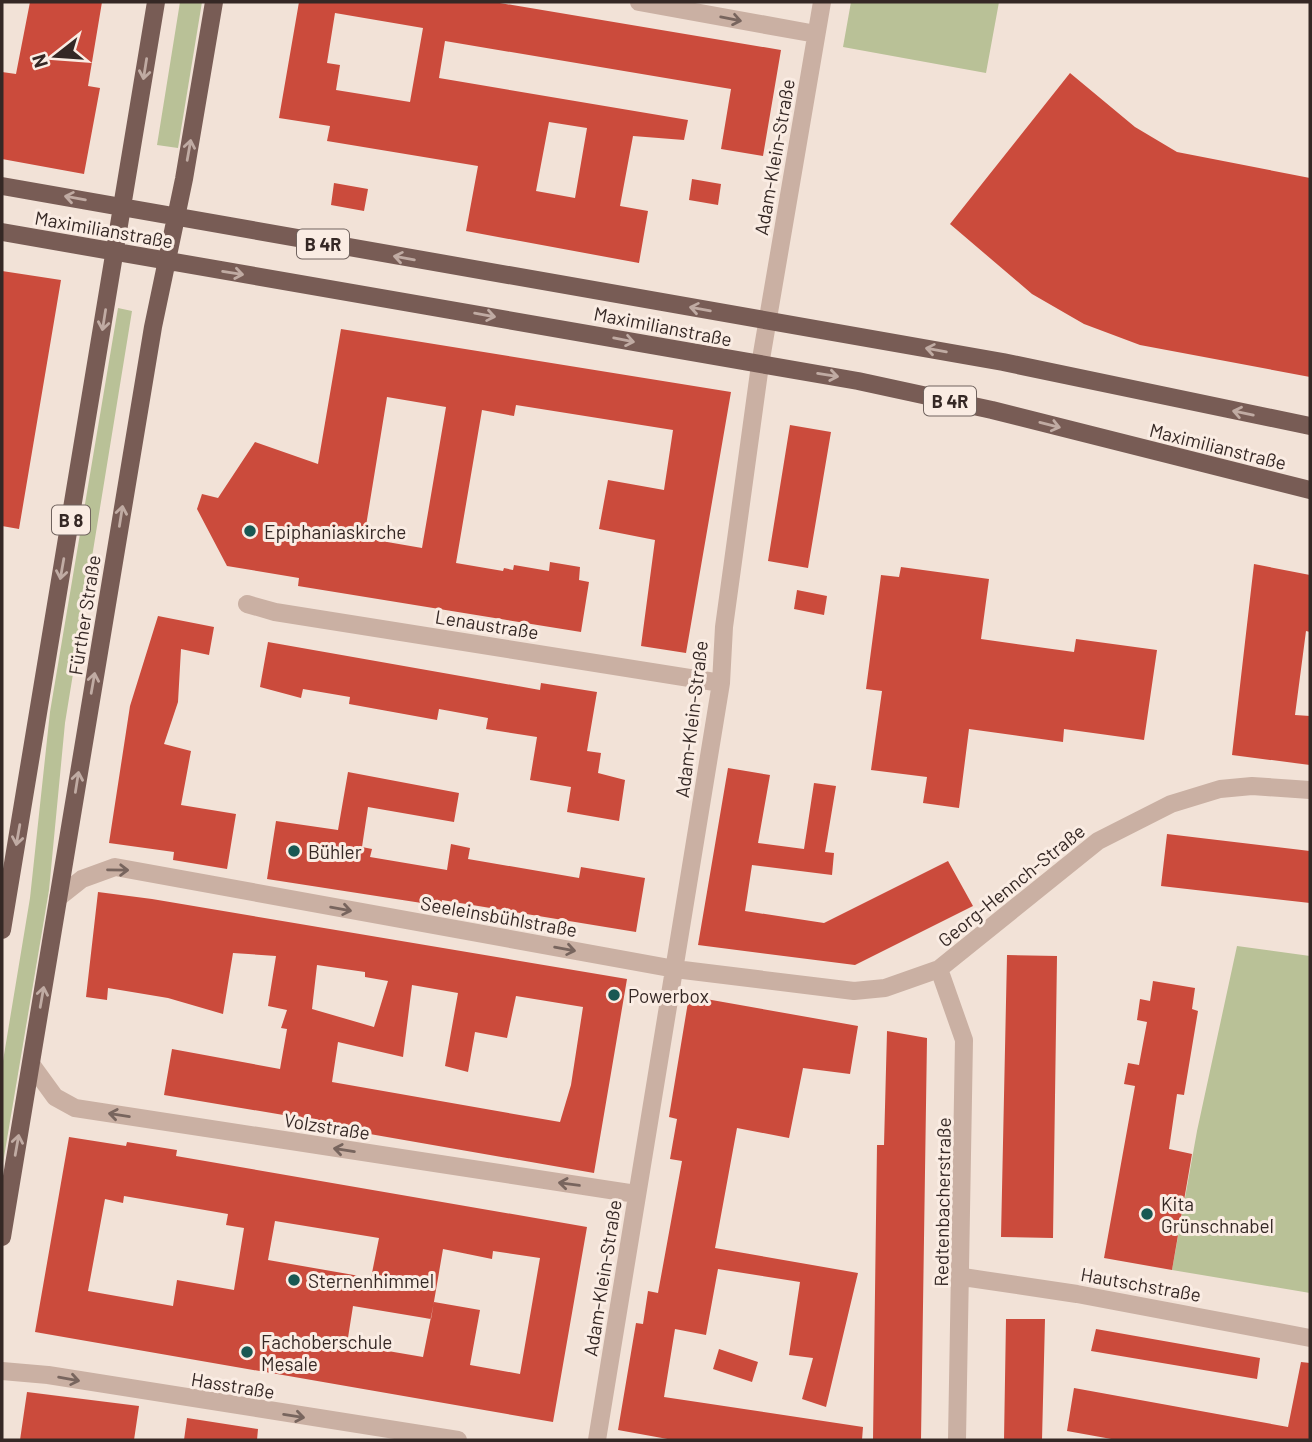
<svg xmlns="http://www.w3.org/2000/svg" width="1312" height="1442" viewBox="0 0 1312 1442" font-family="Barlow,sans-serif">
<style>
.green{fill:#b9c197}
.building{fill:#cb4b3c;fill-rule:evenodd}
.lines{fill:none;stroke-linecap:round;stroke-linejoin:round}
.minor{stroke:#cab0a3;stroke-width:18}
.major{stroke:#785c55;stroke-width:18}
.oneway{stroke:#78655e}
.oneway2{stroke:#c0aba3}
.poi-dot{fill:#195853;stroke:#faece3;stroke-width:2.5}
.labels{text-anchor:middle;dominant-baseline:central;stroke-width:6;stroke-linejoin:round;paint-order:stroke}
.shield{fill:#faece3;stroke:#70635e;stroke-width:2}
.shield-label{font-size:18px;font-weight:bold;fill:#352825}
.street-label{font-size:19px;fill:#352825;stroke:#faece3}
.poi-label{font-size:19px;fill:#352825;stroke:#faece3;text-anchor:start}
</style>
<rect width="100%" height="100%" fill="#f2e2d7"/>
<path class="green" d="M180,2H202L178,148L157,145Z
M851,2H999L986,73L843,47Z
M118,308L132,311L65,723L49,890L2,1169V1067L30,898L50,712Z
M1237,946L1310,956V1293L1172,1270L1197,1131Z"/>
<path class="building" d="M30,2H102L88,86L100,88L84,174L2,159V72L16,74Z
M299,2H494L781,50L763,156L721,149L731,89L445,41L439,78L688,120L684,140L633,136L620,206L648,211L639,263L466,231L478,166L327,141L330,126L279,118ZM335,13L423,28L410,102L336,90L340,65L327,63ZM549,122L587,128L575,198L536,191Z
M1070,73L1135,127L1177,152L1310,178V377L1140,345L1084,324L1032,294L950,224Z
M692,179L721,184L718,205L689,200Z
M334,183L368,189L364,211L331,205Z
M2,271L61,280L19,529L2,526Z
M341,329L731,392L686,653L641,646L655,540L599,529L608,480L664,490L673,430L516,405L514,416L482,410L456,563L503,571L504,568L513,570L514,565L549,571L550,562L580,567L579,580L589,582L581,632L298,586L299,578L227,566L197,509L202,494L218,498L255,442L318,464ZM387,397L446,407L422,548L364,538Z
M790,425L831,432L808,568L768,561Z
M1254,564L1310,575V632L1306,631L1295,715L1310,716V765L1232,755Z
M901,567L989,579L981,639L1074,652L1076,639L1157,650L1144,740L1064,729L1063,742L969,729L959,808L923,803L927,777L871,770L882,691L866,689L881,575L899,577Z
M797,590L827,596L824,615L794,609Z
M158,616L214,627L209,655L181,649L178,702L164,744L191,751L181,805L236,814L227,869L173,860L174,852L109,843L130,706Z
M268,642L540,690L541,683L597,692L587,751L601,753L598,773L625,780L619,821L567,812L571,787L530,780L537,737L486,729L488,718L439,709L437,720L349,704L350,697L303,689L301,698L260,687Z
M728,768L770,775L758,843L804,849L814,783L836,786L825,852L834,853L832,875L752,865L745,911L824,923L948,861L973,906L855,965L698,945Z
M348,772L459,793L454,822L368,807L362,847L372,849L370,857L447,870L451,844L470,848L468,859L579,878L581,867L645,878L636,932L442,900L441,906L267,879L276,821L338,830Z
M1167,834L1310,851V903L1161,886Z
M98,892L152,899L627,979L594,1173L324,1126L325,1122L164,1095L172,1049L280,1069L287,1029L281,1028L287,1010L268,1006L276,956L233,953L223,1014L168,998L108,988L107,1000L86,997ZM317,965L365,972V977L388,981L374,1027L312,1009ZM412,985L458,993L445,1066L468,1072L475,1032L507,1038L516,996L583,1007L571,1085L560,1122L332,1082L338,1042L403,1057Z
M1007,955L1057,956L1053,1238L1001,1237Z
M1153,981L1195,988L1192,1009L1198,1011L1184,1095L1177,1094L1169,1149L1192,1154L1172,1270L1104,1258L1135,1086L1124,1084L1128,1063L1139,1065L1147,1022L1137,1020L1140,999L1150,1001Z
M689,996L858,1026L850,1074L803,1068L789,1138L737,1128L715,1248L858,1273L826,1407L802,1399L813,1358L789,1355L800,1282L718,1269L706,1335L675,1329L664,1397L863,1427L862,1440H673L618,1430L636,1323L643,1324L648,1291L658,1293L682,1161L670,1159L677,1119L669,1117Z
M887,1031L927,1038L921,1440H873L877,1145H884Z
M69,1137L126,1146L127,1142L177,1150L176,1156L587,1227L553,1422L35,1332ZM124,1196L228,1214L226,1225L244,1228L234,1290L177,1280L173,1306L88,1291L105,1199L123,1203ZM275,1221L379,1238L371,1278L268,1260ZM443,1249L492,1259L493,1251L540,1258L520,1374L470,1365L480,1310L434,1302L423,1357L347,1344L353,1306L431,1319Z
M1006,1319H1045L1042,1440H1004Z
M1096,1329L1260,1358L1257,1379L1091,1351Z
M719,1349L758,1362L752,1382L713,1369Z
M1301,1362L1310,1363V1440H1117L1067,1431L1074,1388L1288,1427Z
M27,1392L139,1406L134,1440H20Z
M187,1418L258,1429L257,1440H184Z"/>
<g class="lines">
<path class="minor" d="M639,2L816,34
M247,604L275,612L721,683
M58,898L82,879L115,867L675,969L854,991L885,988L939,969L1098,841L1171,804L1220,789L1252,786L1310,790
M939,969L964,1040L957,1440
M31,1064L55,1097L75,1108L636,1194
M963,1277L1077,1294L1310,1338
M2,1371L48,1375L458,1440
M597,1440L721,683L724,627L760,365L822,2"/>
<path class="major" d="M2,186L1003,362L1310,426
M2,232L858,381L992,410L1310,490
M2,930L156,2
M2,1237L153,327L184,179L214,2"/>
</g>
<defs><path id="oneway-shaft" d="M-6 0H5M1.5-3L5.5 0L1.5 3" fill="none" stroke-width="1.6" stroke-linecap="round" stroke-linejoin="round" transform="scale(1.75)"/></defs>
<g class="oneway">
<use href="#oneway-shaft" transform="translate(731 19) rotate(11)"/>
<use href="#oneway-shaft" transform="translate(118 870) rotate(1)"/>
<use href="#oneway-shaft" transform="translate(341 909) rotate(10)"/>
<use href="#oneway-shaft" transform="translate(565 949) rotate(10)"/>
<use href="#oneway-shaft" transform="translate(119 1115) rotate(-171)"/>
<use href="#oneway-shaft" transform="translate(344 1150) rotate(-171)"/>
<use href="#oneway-shaft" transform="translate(569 1184) rotate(-172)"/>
<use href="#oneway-shaft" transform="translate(69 1379) rotate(10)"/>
<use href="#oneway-shaft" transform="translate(294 1416) rotate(9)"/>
</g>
<g class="oneway2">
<use href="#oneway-shaft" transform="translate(145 69) rotate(99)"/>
<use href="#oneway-shaft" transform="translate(189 150) rotate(-80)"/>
<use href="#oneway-shaft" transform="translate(75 198) rotate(-170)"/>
<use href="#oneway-shaft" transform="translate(404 258) rotate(-170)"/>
<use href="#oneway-shaft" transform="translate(233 273) rotate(9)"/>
<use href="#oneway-shaft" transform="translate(700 309) rotate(-170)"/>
<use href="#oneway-shaft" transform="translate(485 315) rotate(10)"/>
<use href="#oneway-shaft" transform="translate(104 320) rotate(99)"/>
<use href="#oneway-shaft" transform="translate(624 340) rotate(11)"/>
<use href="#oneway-shaft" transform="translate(936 350) rotate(-170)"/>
<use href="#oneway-shaft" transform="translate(828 375) rotate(9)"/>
<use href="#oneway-shaft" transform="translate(1243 413) rotate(-168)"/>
<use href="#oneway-shaft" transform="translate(1050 425) rotate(14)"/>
<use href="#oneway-shaft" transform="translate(121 516) rotate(-81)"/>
<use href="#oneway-shaft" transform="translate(62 569) rotate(100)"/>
<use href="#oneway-shaft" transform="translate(93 683) rotate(-80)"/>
<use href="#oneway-shaft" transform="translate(77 782) rotate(-81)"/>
<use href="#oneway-shaft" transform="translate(18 835) rotate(100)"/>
<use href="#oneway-shaft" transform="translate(42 997) rotate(-80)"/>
<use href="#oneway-shaft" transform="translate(17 1145) rotate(-80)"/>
</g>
<g class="poi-dot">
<circle cx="250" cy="531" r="7"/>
<circle cx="294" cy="851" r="7"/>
<circle cx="614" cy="995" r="7"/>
<circle cx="1147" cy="1214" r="7"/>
<circle cx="294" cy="1280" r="7"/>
<circle cx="247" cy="1352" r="7"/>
</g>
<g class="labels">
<g class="shield">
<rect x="297" y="229.5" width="52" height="29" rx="5"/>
<rect x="924" y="386.5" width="52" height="29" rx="5"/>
<rect x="52" y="505.5" width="38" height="29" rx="5"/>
</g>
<g class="shield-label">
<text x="323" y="244">B 4R</text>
<text x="950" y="401">B 4R</text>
<text x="71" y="520">B 8</text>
</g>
<g class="street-label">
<text transform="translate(774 157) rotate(-80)">Adam-Klein-Straße</text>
<text transform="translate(104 229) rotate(10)">Maximilianstraße</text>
<text transform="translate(663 326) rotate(11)">Maximilianstraße</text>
<text transform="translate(1218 446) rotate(14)">Maximilianstraße</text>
<text transform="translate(84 615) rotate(-81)">Fürther Straße</text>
<text transform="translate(487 624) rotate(9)">Lenaustraße</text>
<text transform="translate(691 719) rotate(-83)">Adam-Klein-Straße</text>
<text transform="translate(1011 885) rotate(-39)">Georg-Hennch-Straße</text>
<text transform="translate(499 916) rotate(10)">Seeleinsbühlstraße</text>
<text transform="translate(327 1126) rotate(9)">Volzstraße</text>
<text transform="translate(942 1202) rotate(-89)">Redtenbacherstraße</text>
<text transform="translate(602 1278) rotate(-81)">Adam-Klein-Straße</text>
<text transform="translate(1141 1284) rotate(10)">Hautschstraße</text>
<text transform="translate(233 1385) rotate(9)">Hasstraße</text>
</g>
<g class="poi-label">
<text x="264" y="531">Epiphaniaskirche</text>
<text x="308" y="851">Bühler</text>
<text x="628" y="995">Powerbox</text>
<text x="1161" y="1203">Kita<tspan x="1161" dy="22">Grünschnabel</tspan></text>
<text x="308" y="1280">Sternenhimmel</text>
<text x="261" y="1341">Fachoberschule<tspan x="261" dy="22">Mesale</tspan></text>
</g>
</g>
<rect width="1312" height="1442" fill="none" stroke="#352825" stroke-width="7"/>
<g transform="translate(56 56) rotate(253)" stroke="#faece3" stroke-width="5" paint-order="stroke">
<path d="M0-5L12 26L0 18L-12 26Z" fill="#352825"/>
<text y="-10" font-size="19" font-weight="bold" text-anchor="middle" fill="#352825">N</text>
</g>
</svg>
